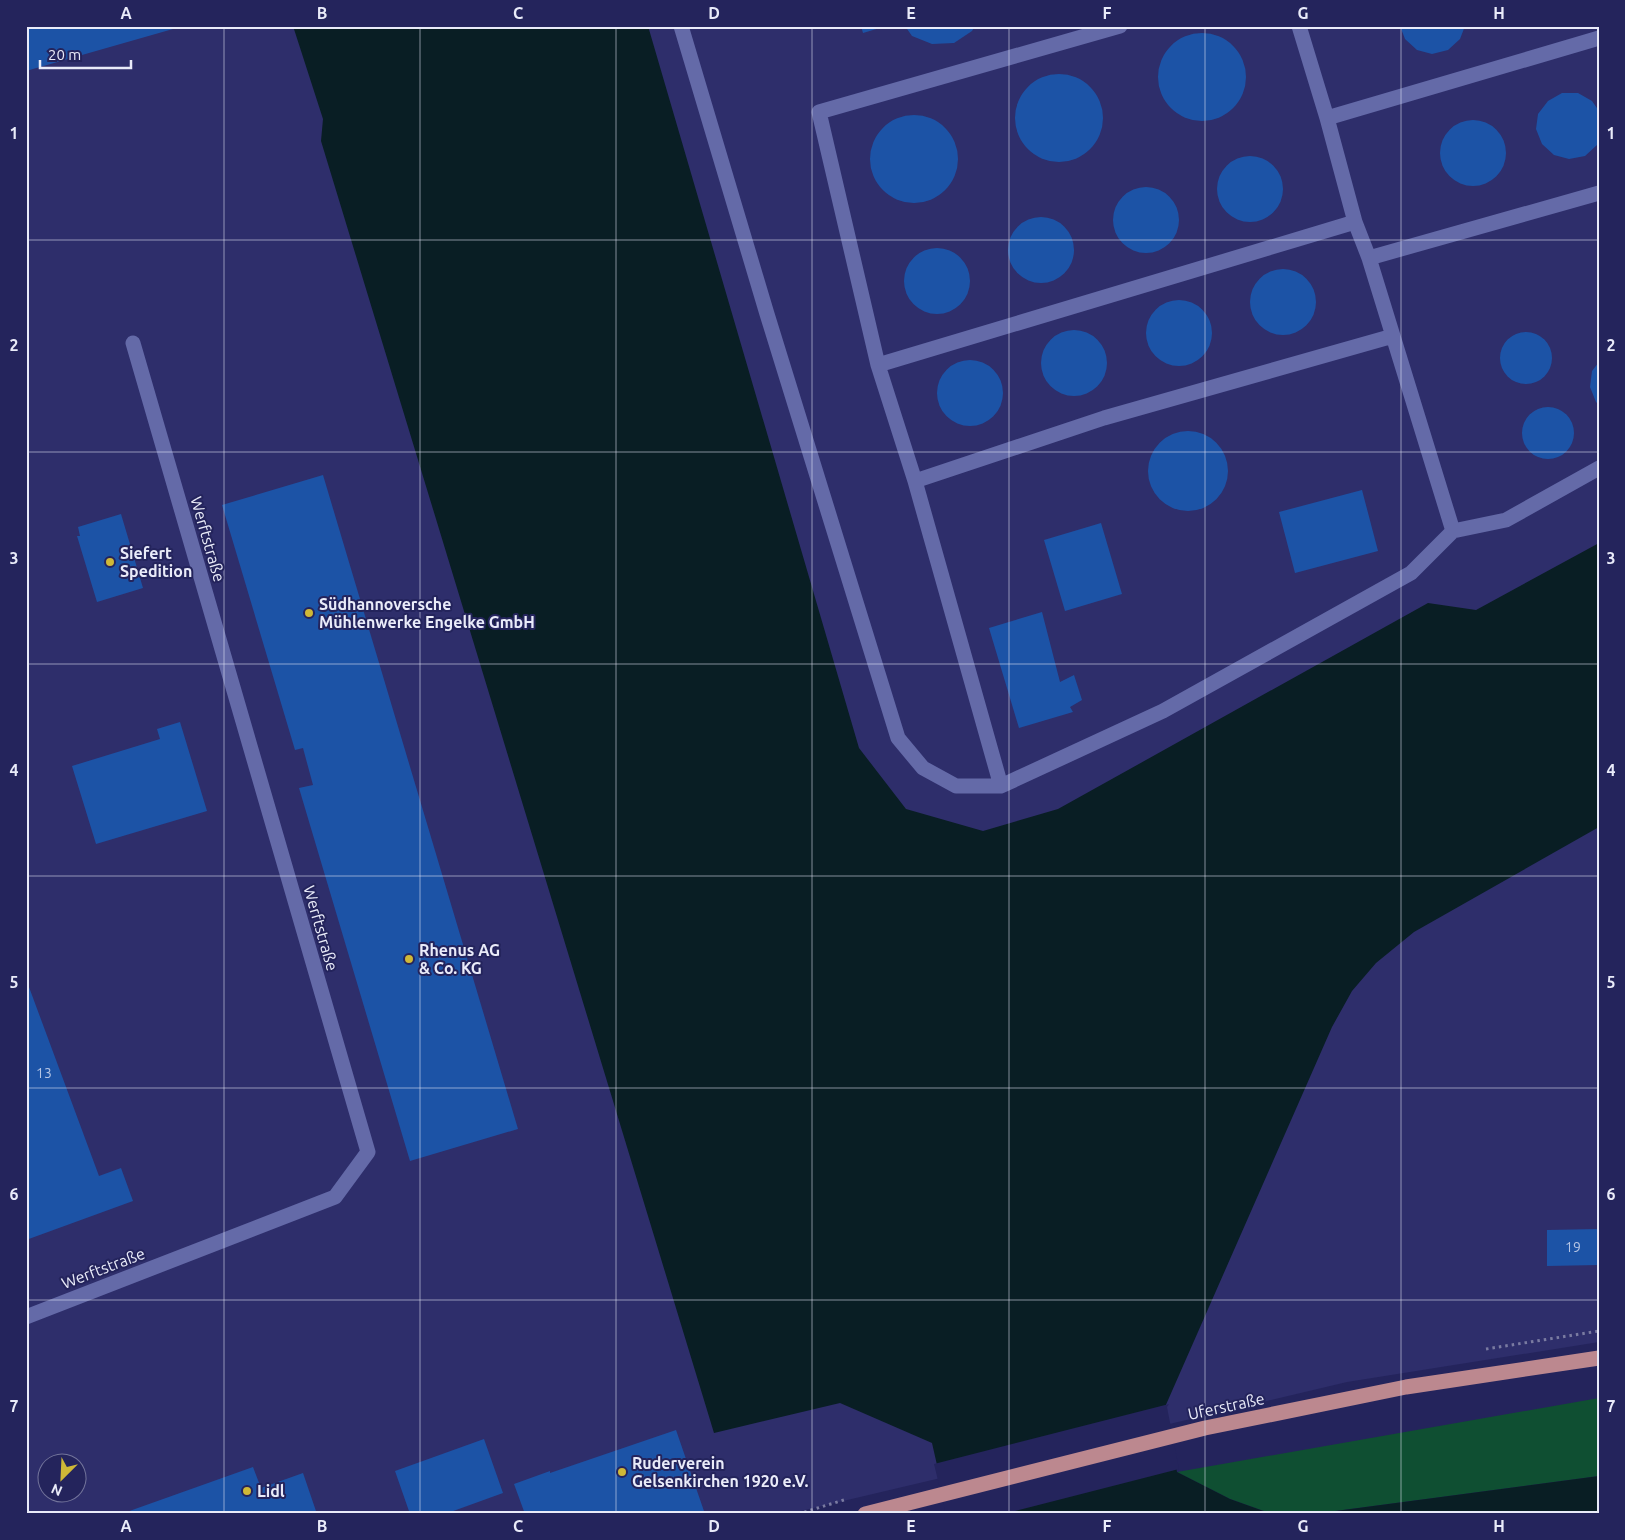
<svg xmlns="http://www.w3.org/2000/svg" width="1625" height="1540" viewBox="0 0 1625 1540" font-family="Ubuntu,sans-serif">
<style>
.built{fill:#2e2e6b;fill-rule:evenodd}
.green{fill:#0f4f32}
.water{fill:#091e24}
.pier{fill:#24245c}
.building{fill:#1c53a6}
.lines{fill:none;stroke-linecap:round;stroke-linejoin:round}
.path{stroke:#7a7ba1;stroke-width:3;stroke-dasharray:2.5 4;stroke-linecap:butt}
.minor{stroke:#646aa8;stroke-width:15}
.major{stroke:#bc888f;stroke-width:15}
.grid{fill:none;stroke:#e9ebf9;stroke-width:1;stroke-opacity:0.55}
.poi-dot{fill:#cfb837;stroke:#24245c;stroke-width:2}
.labels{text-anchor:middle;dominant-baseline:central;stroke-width:4;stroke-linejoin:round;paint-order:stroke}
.number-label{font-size:14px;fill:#b6c5e4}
.street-label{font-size:16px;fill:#e9ebf9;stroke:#24245c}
.poi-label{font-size:16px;font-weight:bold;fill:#e9ebf9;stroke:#24245c;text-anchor:start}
.neatline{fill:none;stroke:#e9ebf9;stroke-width:2}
.grid-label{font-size:16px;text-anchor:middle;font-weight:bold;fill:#e9ebf9}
</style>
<rect width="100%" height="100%" fill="#24245c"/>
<path class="built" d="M26,26H1599V1342L1347,1382L788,1514H26ZM48,1462H78V1492H48Z"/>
<path class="green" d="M1599,1398V1476L1313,1514H1272L1230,1499L1177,1472Z"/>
<path class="water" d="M293,26H648L859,748L906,809L983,831L1058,809L1428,603L1476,610L1599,543V827L1414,932L1376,963L1352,991L1332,1027L1165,1407L1177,1472L1230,1499L1272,1514H946L947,1509L932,1443L840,1403L714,1433L321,141L323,119Z
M1599,1476V1514H1313Z"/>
<path class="pier" d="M1169,1404L1167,1407L1179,1469L1003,1514H943L945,1509L934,1464Z"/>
<path class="building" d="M26,26H180V27L26,71Z
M861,26H883V27L863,33Z
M905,26H975L972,31L954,43L932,44L912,36Z
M1400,26H1465L1460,39L1448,50L1432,54L1417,50L1405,39Z
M1158 77a44 44 0 1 1 88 0a44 44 0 1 1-88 0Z
M1015 118a44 44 0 1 1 88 0a44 44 0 1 1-88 0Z
M1562,93H1578L1592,101L1599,111V140L1597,145L1585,156L1569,159L1554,155L1542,144L1536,129L1538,114L1548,101Z
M870 159a44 44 0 1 1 88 0a44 44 0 1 1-88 0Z
M1440 153a33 33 0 1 1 66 0a33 33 0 1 1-66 0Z
M1217 189a33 33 0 1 1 66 0a33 33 0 1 1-66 0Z
M1113 220a33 33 0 1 1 66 0a33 33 0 1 1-66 0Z
M1008 250a33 33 0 1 1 66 0a33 33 0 1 1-66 0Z
M904 281a33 33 0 1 1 66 0a33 33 0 1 1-66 0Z
M1250 302a33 33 0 1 1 66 0a33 33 0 1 1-66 0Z
M1146 333a33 33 0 1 1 66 0a33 33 0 1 1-66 0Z
M1041 363a33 33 0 1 1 66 0a33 33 0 1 1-66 0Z
M1500 358a26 26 0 1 1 52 0a26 26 0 1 1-52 0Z
M937 393a33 33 0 1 1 66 0a33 33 0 1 1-66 0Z
M1599,362V405L1596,402L1590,387L1592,371Z
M1522 433a26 26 0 1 1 52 0a26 26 0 1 1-52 0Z
M1148 471a40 40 0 1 1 80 0a40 40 0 1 1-80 0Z
M323,475L518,1129L410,1161L299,788L313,785L303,748L295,750L222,505Z
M1362,490L1378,551L1295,573L1279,512Z
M121,514L143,588L97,602L77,536H80L78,527Z
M1101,523L1122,594L1065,611L1044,540Z
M1042,612L1060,682L1074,675L1082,700L1070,707L1073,712L1019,728L989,628Z
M180,722L207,811L96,844L72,766L160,739L157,729Z
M26,979L99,1176L121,1168L133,1201L26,1240Z
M1599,1229V1265L1547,1266V1230Z
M676,1430L705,1514H525L514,1484L550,1471V1473Z
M484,1439L503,1493L445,1514H410L395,1471Z
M253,1467L261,1488L303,1473L317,1514H121Z"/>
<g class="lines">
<path class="path" d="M1486,1349L1599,1331
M798,1514L847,1499"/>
<path class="minor" d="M681,26L767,314L898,738L923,768L956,786H1001L1163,711L1411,573L1453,531L1506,520L1599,468
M1299,26L1327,118L1355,222L1369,258L1453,531
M1327,118L1599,38
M1369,258L1599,193
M878,365L1355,222
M915,481L1104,418L1393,336
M1001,786L915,481L878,365L819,112L1120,26
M26,1317L335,1197L368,1152L133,343"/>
<path class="major" d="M865,1514L1205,1428L1406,1387L1599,1358"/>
</g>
<path class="grid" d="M224,26V1514M420,26V1514M616,26V1514M812,26V1514M1009,26V1514M1205,26V1514M1401,26V1514M26,240H1599M26,452H1599M26,664H1599M26,876H1599M26,1088H1599M26,1300H1599"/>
<g class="poi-dot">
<circle cx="110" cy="562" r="5"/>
<circle cx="309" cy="613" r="5"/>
<circle cx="409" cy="959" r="5"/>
<circle cx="622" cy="1472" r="5"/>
<circle cx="247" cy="1491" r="5"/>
</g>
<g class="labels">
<g class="number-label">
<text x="44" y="1073">13</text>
<text x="1573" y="1247">19</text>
</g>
<g class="street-label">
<text transform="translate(208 539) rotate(74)">Werftstraße</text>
<text transform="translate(321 928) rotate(74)">Werftstraße</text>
<text transform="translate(103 1268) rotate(-21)">Werftstraße</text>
<text transform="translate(1226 1406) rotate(-12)">Uferstraße</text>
</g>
<g class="poi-label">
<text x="120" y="553">Siefert<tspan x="120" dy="18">Spedition</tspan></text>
<text x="319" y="604">Südhannoversche<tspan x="319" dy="18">Mühlenwerke Engelke GmbH</tspan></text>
<text x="419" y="950">Rhenus AG<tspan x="419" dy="18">&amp; Co. KG</tspan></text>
<text x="632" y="1463">Ruderverein<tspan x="632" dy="18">Gelsenkirchen 1920 e.V.</tspan></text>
<text x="257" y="1491">Lidl</text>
</g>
</g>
<rect width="1625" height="1540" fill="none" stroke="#24245c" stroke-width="55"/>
<g transform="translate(62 1478) rotate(204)"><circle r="24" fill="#24245c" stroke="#73749b"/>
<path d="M0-4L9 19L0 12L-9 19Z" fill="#cfb837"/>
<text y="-8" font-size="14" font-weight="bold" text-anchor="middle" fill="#e9ebf9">N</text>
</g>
<path d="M40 60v8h91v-8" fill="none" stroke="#e9ebf9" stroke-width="2.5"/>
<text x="48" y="60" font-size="15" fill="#e9ebf9" stroke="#24245c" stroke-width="4" paint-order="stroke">20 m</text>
<rect x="28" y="28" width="1570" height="1484" class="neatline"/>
<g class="grid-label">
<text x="126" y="19">A</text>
<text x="322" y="19">B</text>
<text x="518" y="19">C</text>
<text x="714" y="19">D</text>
<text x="911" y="19">E</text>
<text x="1107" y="19">F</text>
<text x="1303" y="19">G</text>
<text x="1499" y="19">H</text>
<text x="14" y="139">1</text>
<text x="1611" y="139">1</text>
<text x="14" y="351">2</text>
<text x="1611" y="351">2</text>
<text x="14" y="564">3</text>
<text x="1611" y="564">3</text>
<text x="14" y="776">4</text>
<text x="1611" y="776">4</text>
<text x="14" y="988">5</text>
<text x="1611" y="988">5</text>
<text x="14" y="1200">6</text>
<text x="1611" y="1200">6</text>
<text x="14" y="1412">7</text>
<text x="1611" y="1412">7</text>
<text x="126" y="1532">A</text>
<text x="322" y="1532">B</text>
<text x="518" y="1532">C</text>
<text x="714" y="1532">D</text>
<text x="911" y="1532">E</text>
<text x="1107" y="1532">F</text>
<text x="1303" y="1532">G</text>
<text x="1499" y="1532">H</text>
</g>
</svg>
